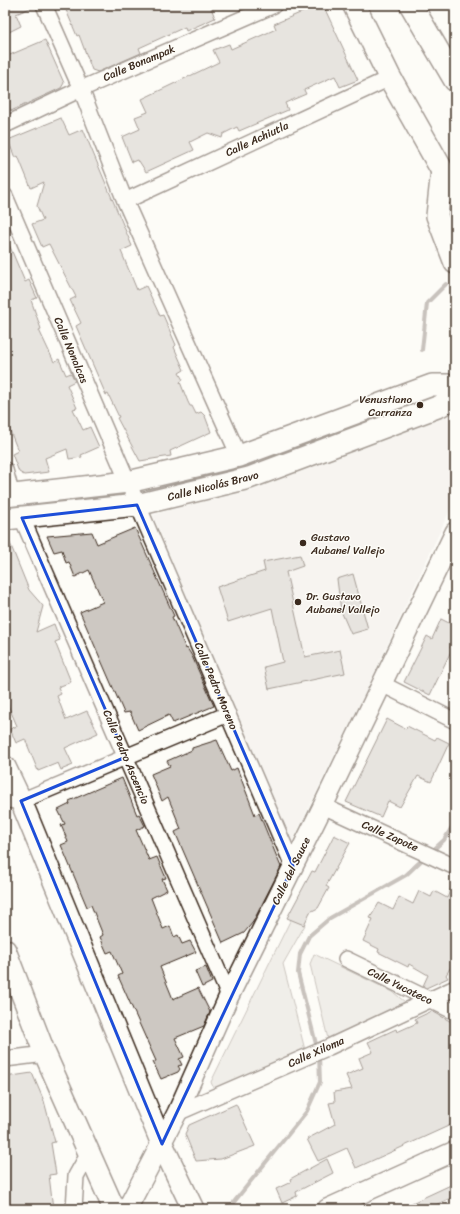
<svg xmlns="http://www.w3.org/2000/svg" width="460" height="1214" viewBox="0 0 460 1214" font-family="Sriracha,sans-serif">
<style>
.built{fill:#efece7}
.green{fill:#e1ded7;stroke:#8e847a}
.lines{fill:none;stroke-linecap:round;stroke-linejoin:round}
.stream{stroke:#887d74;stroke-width:4}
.building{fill:#cdc8c2;stroke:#3b2a1e}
.minor-casing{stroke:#3b2a1e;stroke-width:18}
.tertiary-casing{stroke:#3b2a1e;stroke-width:22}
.secondary-casing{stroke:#3b2a1e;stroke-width:24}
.primary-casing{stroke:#3b2a1e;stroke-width:25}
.minor{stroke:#fdfcf7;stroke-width:15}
.tertiary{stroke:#fdfcf7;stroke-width:19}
.secondary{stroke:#fdfcf7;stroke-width:21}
.primary{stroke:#fdfcf7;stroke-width:22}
.marked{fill:none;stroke:#1d4ed8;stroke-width:3;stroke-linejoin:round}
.poi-dot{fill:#3b2a1e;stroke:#fdfcf7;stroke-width:1.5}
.labels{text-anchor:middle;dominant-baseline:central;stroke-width:3;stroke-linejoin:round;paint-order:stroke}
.street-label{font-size:11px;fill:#3b2a1e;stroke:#fdfcf7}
.poi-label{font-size:11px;fill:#3b2a1e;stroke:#fdfcf7;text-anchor:start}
</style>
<rect width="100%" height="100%" fill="#fdfcf7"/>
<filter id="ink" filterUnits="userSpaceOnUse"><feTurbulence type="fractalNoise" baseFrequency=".025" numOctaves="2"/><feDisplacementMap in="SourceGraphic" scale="8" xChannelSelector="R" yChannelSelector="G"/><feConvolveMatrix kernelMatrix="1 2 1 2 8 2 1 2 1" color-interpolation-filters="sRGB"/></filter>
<g filter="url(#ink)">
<path class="built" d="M455,406V499L367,689L292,842L230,701L153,515Z"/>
<path class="green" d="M291,919L305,925L283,964L305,1050L219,1089L213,1087L211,1082Z
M314,954L393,992L405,1002L328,1039L310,964Z"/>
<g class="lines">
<path class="stream" d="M422,350L427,303L446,284
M430,853L444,840L455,822
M317,1048L298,973L300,954L309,936L330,918L406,875L425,857
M233,1209L234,1202L307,1111L320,1082L319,1055"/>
</g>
<path class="building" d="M5,5H35V6L16,14L21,26L5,34Z
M79,5H210L215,18L186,31L185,27L139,48L141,53L98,72L92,70L79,35L77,36L66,10Z
M319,5H323L358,80L340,87L335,76L304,90L306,94L285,103L288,110L239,131L237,127L223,134L222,138L208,133L190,142L194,150L146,172L139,161L138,162L137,160L132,162L122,137L140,129L135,117L148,112L142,99L219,62L213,50L229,44L231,49L276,29L274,24Z
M45,40L64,83L61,88L11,111L5,99V57Z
M61,118L69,135L83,129L132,246L121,251L137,290L146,286L160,316L163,315L176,345L174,347L184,370L179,373L183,380L180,382L188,402L190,406H192L196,414L201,412L205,416L211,432L170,451L171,456L140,461L117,418L119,417L108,394L106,395L76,326L81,323L70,300L76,297L49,244L42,247L32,224L43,220L37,206L44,182L31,188L18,156L15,158L8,140Z
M5,235L25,282L29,280L37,298L31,300L41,329L39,330L54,362L59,359L66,375L71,373L75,381L67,385L77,408L73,409L83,430L90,427L99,447L81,455L82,457L69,459L67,449L45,458L49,472L24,475L19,472L12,454L18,451L5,418Z
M135,528L174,616L172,617L186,649L187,648L192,656L214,706L173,723L169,715L138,730L130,712L124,713L80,612L103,602L89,570L75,577L69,562L66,563L62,550L54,552L47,536L92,532L97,544Z
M5,531L29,590L43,606L36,632L54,624L60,640L55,642L71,682L58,687L61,694L57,696L66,720L87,711L98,733L65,748L73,765L61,770L58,763L38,771L25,739L16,743L10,729L17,726L5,698Z
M300,555L303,566L286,572L305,657L340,650L345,673L269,689L264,667L283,662L272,608L228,622L217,587L265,571L263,562Z
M353,574L368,629L351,634L341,611L337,579Z
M441,619L455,626V636L450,648L452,649L430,695L404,682L427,636L432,639Z
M387,719L406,729L407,726L435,740L437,737L449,743L431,782L418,776L400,807L388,801L381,817L346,802Z
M217,740L231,771L237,768L255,815L259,813L281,867L253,922L244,933L223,943L175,832L181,829L168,797L162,801L151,774L170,766L167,761L192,750V748Z
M122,778L137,815L139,814L145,826L136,830L149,860L157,857L166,878L162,879L167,890L151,898L163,929L170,926L174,937L178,935L182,944L190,941L196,952L160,967L173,999L198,988L210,1012L204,1026L175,1038L184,1057L179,1059L182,1065L178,1066L180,1069L178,1072L161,1079L153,1062L156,1061L118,976L122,974L112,951L107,953L100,937L103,935L91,905L87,907L61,845L68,842L61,825L65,824L58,810L70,804L69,801Z
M334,835L350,843L326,886L329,888L318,908L310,912L304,925L287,918L312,871L315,872Z
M455,878V960L446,975L448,978L426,988L423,986L428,975L409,964L408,967L378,952L379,949L363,941L373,919L370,918L379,903L393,910L399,897L413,904L419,891L431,897L434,891L447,898Z
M206,967L212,982L202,987L195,971Z
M432,1011L455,1024V1123L356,1168L347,1148L318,1161L307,1139L335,1124L329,1103L335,1102L334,1092L352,1089L346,1075L363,1068L359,1058L373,1052L368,1042L396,1029L397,1032L417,1023L415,1019Z
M32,1073L44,1101L55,1142L51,1143L56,1174L49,1175L53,1209H5V1077Z
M236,1104L255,1146L221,1159L196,1161L185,1134L189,1125Z
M327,1159L333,1173L296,1192L297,1196L282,1203L276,1189L291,1182L290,1179Z
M455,1183V1196L427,1209H399Z"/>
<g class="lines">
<defs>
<path id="minor" d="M44,5L81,89L125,201L239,456
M5,125L81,89L274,5
M5,196L293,866
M125,201L390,78
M5,470L12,496
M22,518L229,996
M382,684L455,721
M5,800L21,801L228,714
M323,806L455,867
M346,959L455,1012
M5,1059L45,1054
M177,1113L329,1047L455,988
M74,1209L76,1176L89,1153"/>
<path id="tertiary" d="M127,1209L177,1113L229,996L323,806L455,532
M327,1209L455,1151"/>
<path id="secondary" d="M442,170L437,216L455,263
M5,496L128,482L239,456L432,385H455
M5,519L137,505L249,478L440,406L455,397
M5,767L21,801L162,1144L193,1209
M5,950L45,1054L114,1209"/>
<path id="primary" d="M354,5L390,78L455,193
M411,5L455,80"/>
</defs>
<use href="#minor" class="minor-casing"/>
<use href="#tertiary" class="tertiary-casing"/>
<use href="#secondary" class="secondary-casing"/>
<use href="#primary" class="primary-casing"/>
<use href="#minor" class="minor"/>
<use href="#tertiary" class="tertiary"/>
<use href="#secondary" class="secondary"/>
<use href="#primary" class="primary"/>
</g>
</g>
<path d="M0 0H460V1214H0ZM137,505L293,866L162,1144L21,801L126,757L22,518Z" fill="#fdfcf7" fill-opacity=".55" fill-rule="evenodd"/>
<path class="marked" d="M137,505L293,866L162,1144L21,801L126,757L22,518Z"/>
<g class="poi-dot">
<circle cx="420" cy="405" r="4"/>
<circle cx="303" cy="543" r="4"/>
<circle cx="298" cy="602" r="4"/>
</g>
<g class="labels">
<g class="street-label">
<text transform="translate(139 63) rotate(-23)">Calle Bonampak</text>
<text transform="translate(257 139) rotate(-25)">Calle Achiutla</text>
<text transform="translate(71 350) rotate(67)">Calle Nonalcas</text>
<text transform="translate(213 486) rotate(-14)">Calle Nicolás Bravo</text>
<text transform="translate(216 686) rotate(67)">Calle Pedro Moreno</text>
<text transform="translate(126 757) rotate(67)">Calle Pedro Ascencio</text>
<text transform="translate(390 836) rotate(24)">Calle Zapote</text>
<text transform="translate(291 871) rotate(-64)">Calle del Sauce</text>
<text transform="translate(400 986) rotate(26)">Calle Yucateco</text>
<text transform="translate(316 1052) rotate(-24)">Calle Xiloma</text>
</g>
<g class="poi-label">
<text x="412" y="399" text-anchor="end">Venustiano<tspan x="412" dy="13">Carranza</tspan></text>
<text x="311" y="537">Gustavo<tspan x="311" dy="13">Aubanel Vallejo</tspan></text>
<text x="306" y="596">Dr. Gustavo<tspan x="306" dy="13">Aubanel Vallejo</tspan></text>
</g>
</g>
<rect width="460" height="1214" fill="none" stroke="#fdfcf7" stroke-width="20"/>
<rect x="10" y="10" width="440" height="1194" fill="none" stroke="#3b2a1e" stroke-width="1.5" filter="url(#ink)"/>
</svg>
